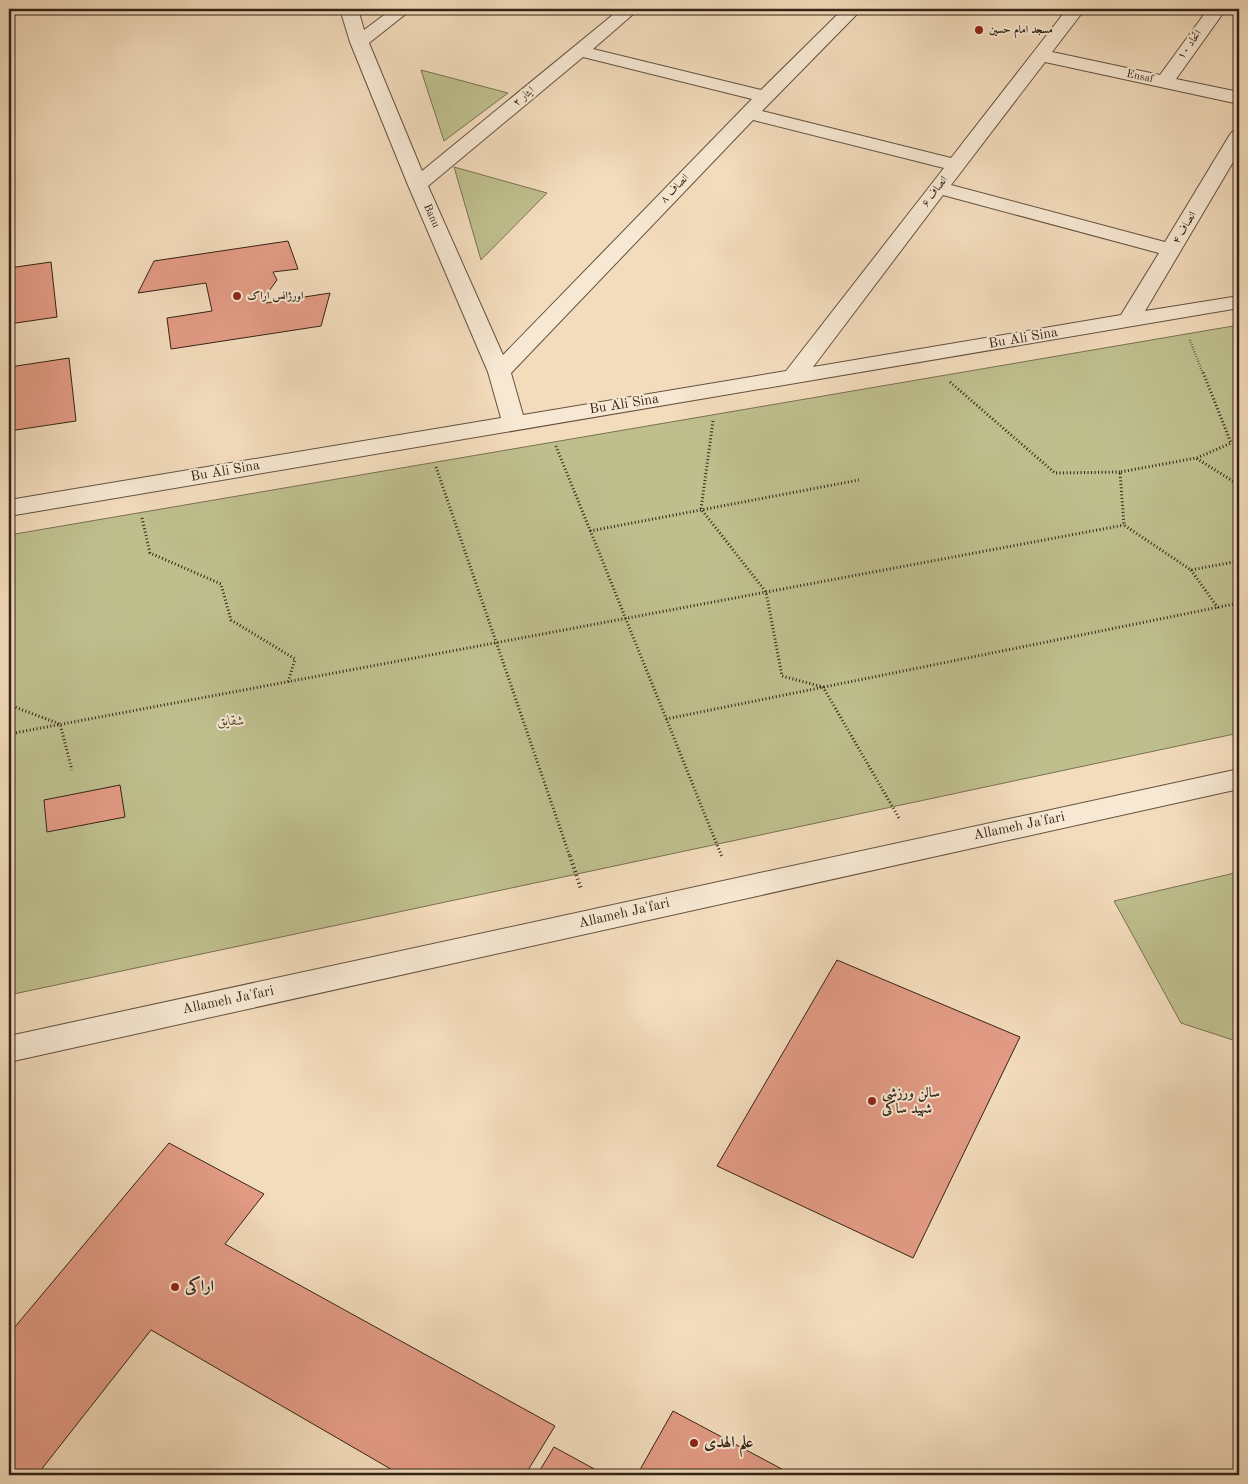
<svg xmlns="http://www.w3.org/2000/svg" width="1248" height="1484" viewBox="0 0 1248 1484" font-family="'Old Standard TT',Amiri,serif">
<style>
.green{fill:#bfbf8e;stroke:#7a7152}
.building{fill:#e39b85;stroke:#342316}
.lines{fill:none;stroke-linecap:round;stroke-linejoin:round}
.minor-casing{stroke:#645140;stroke-width:2}
.path-far2{stroke:#342316;stroke-width:2.5;stroke-dasharray:0.5 2;stroke-linecap:butt}
.path-far1{stroke:#342316;stroke-width:3;stroke-dasharray:1 2.5;stroke-linecap:butt}
.path{stroke:#342316;stroke-width:4;stroke-dasharray:1 3;stroke-linecap:butt}
.minor{fill:#f7e8d3;fill-rule:evenodd}
.poi-dot{fill:#8f2418;stroke:#f7e8d3;stroke-width:2}
.labels{text-anchor:middle;dominant-baseline:central;stroke-width:4;stroke-linejoin:round;paint-order:stroke}
.far-poi-label{font-size:11px;font-weight:bold;fill:#342316;stroke:#f7e8d3;text-anchor:start}
.far-street-label{font-size:11px;fill:#342316;stroke:#f7e8d3}
.street-label{font-size:14px;fill:#342316;stroke:#f7e8d3}
.park-label{font-size:14px;font-style:italic;fill:#574a34;stroke:#f7e8d3}
.poi-label{font-size:14px;font-weight:bold;fill:#342316;stroke:#f7e8d3;text-anchor:start}
.near-poi-label{font-size:16px;font-weight:bold;fill:#342316;stroke:#f7e8d3;text-anchor:start}
</style>
<rect width="100%" height="100%" fill="#f3dcbc"/>
<filter id="stains"><feTurbulence type="fractalNoise" baseFrequency=".004" numOctaves="4"/><feColorMatrix values="0 0 0 0 .2 0 0 0 0 .09 0 0 0 0 .02 0 0 0 .5 -.17"/></filter>
<radialGradient id="worn" r=".72"><stop offset=".6" stop-color="#630" stop-opacity="0"/><stop offset="1" stop-color="#630" stop-opacity=".3"/></radialGradient>
<path class="green" d="M421,70L508,93L444,141Z
M454,167L547,193L481,260Z
M1239,325V733L9,995V535Z
M1239,872V1042L1181,1023L1114,901Z"/>
<path class="building" d="M288,241L298,269L273,272L277,280L264,298L266,303L330,293L321,326L171,349L167,318L212,311L206,283L138,293L154,261Z
M51,262L57,317L9,324V268Z
M69,358L76,421L9,431V391H12L10,367Z
M120,785L125,817L47,832L44,800Z
M837,960L1020,1037L913,1258L717,1166Z
M169,1143L264,1194L225,1244L555,1426L525,1475H401L151,1330L37,1475H9V1334Z
M673,1411L793,1475H637Z
M554,1447L598,1471L596,1475H537Z"/>
<g class="lines">
<defs>
<path id="minor" d="M340,9H358L364,30L392,9H412L369,43L422,171L620,9H639L593,49L761,90L843,9H862L762,111L951,158L1067,9H1085L1052,52L1160,75L1208,9H1226L1176,79L1239,92V104L1045,62L951,185L1165,242L1229,136L1232,132L1239,130V152L1145,311L1239,296V308L9,516V500L501,418L488,372L408,185L350,42ZM583,57L752,99L503,355L428,186ZM753,120L944,168L786,371L523,415L511,373ZM943,195L1159,253L1121,315L813,367Z
M1239,769V789L9,1062V1036Z"/>
</defs>
<use href="#minor" class="minor-casing"/>
<path class="path-far2" d="M1026,9L1035,11
M1190,340L1203,374"/>
<path class="path-far1" d="M950,382L1055,473L1120,472
M713,421L701,509L766,592L782,676L823,687L899,818
M556,446L722,857
M1197,458L1231,443L1203,372
M436,467L570,857
M1239,485L1196,458L1120,472L1124,525L1191,570L1239,561
M142,518L150,553L221,584L231,620L295,659L288,682
M590,531L859,480
M1191,570L1218,608
M9,705L60,724L72,770
M666,719L1239,603
M9,734L1124,525"/>
<path class="path" d="M570,856L581,889"/>
<use href="#minor" class="minor"/>
</g>
<g class="poi-dot">
<circle cx="979" cy="30" r="5"/>
<circle cx="237" cy="296" r="5"/>
<circle cx="872" cy="1101" r="5"/>
<circle cx="175" cy="1287" r="5"/>
<circle cx="694" cy="1443" r="5"/>
</g>
<g class="labels">
<g class="far-poi-label">
<text x="989" y="30">مسجد امام حسین</text>
<text x="247" y="296">اورژانس اراک</text>
</g>
<g class="far-street-label">
<text transform="translate(1190 45) rotate(-54)">اتحاد ۱۰</text>
<text transform="translate(1140 77) rotate(12)">Ensaf</text>
<text transform="translate(524 97) rotate(-40)">ایثار ۲</text>
<text transform="translate(675 189) rotate(-46)">انصاف ۸</text>
<text transform="translate(935 192) rotate(-53)">انصاف ۶</text>
<text transform="translate(431 216) rotate(66)">Banu</text>
<text transform="translate(1185 228) rotate(-59)">انصاف ۴</text>
</g>
<g class="street-label">
<text transform="translate(1023 338) rotate(-10)">Bu Ali Sina</text>
<text transform="translate(624 404) rotate(-9)">Bu Ali Sina</text>
<text transform="translate(225 471) rotate(-10)">Bu Ali Sina</text>
<text transform="translate(1019 826) rotate(-12)">Allameh Ja'fari</text>
<text transform="translate(624 913) rotate(-13)">Allameh Ja'fari</text>
<text transform="translate(228 1000) rotate(-12)">Allameh Ja'fari</text>
</g>
<g class="park-label">
<text x="231" y="721">شقایق</text>
</g>
<g class="poi-label">
<text x="882" y="1093">سالن ورزشی<tspan x="882" dy="16">شهید ساکی</tspan></text>
</g>
<g class="near-poi-label">
<text x="185" y="1287">اراکی</text>
<text x="704" y="1443">علم الهدی</text>
</g>
</g>
<rect width="1248" height="1484" fill="none" stroke="#f3dcbc" stroke-width="30"/>
<rect x="10" y="10" width="1228" height="1464" fill="none" stroke="#342316" stroke-width="2.5"/>
<rect x="15" y="15" width="1218" height="1454" fill="none" stroke="#342316"/>
<rect width="100%" height="100%" filter="url(#stains)"/>
<rect width="100%" height="100%" fill="url(#worn)"/>
</svg>
